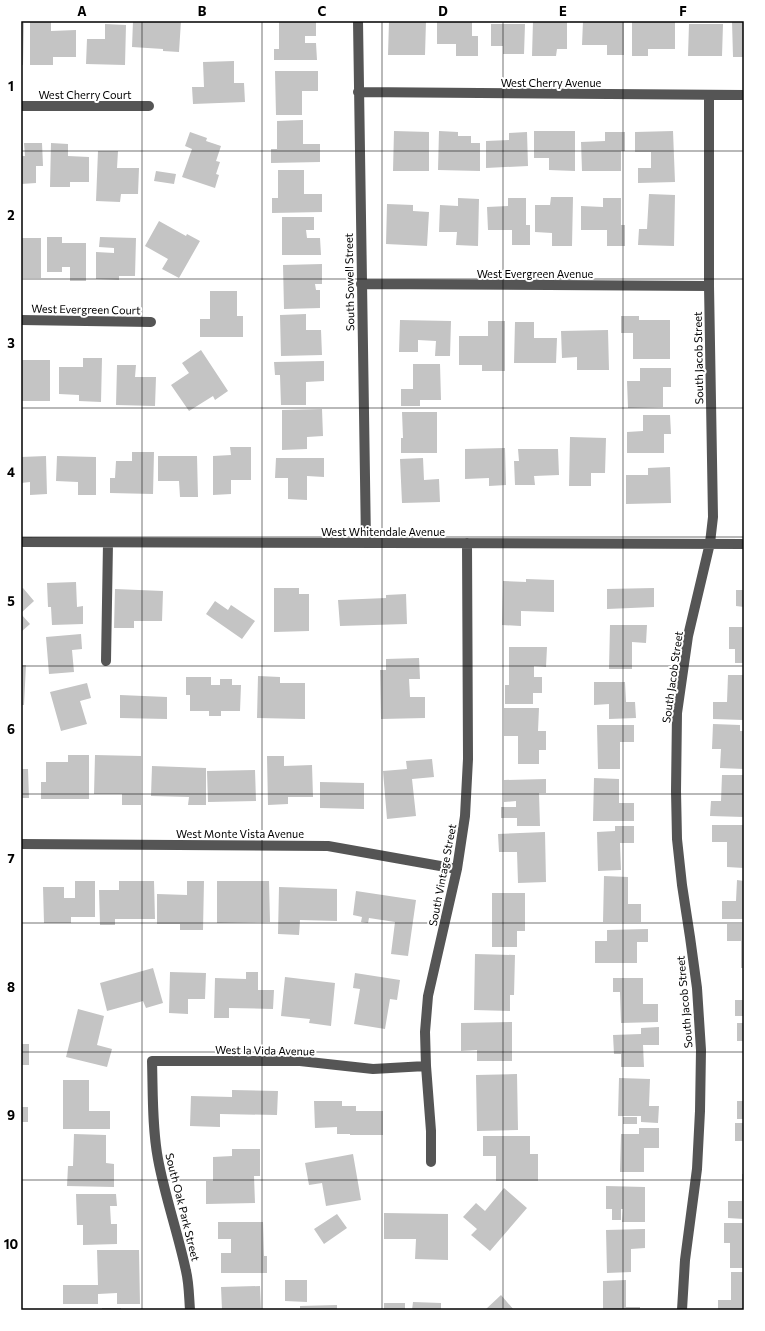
<svg xmlns="http://www.w3.org/2000/svg" width="765" height="1331" viewBox="0 0 765 1331" font-family="Commissioner,sans-serif">
<style>
.building{fill:#c4c4c4}
.lines{fill:none;stroke-linecap:round;stroke-linejoin:round}
.minor{stroke:#555;stroke-width:10}
.grid{fill:none;stroke:#000;stroke-width:1;stroke-opacity:0.55}
.labels{text-anchor:middle;dominant-baseline:central;stroke-width:4;stroke-linejoin:round;paint-order:stroke}
.street-label{font-size:11px;fill:#000;stroke:#fff}
.neatline{fill:none;stroke:#000;stroke-width:1.5}
.grid-label{font-size:13px;text-anchor:middle;font-weight:bold;fill:#000}
</style>
<rect width="100%" height="100%" fill="#fff"/>
<path class="building" d="M51,21V31L76,30V57H53V65H30V22Z
M133,21H181L179,52L163,51V49L132,47Z
M279,21H316V36H305V43H316L317,60H274V49H279Z
M389,21H426L425,55H388Z
M437,21H472V36H478V56H456V44H437Z
M533,21H567V49H557L556,56H532Z
M583,21H624V55H607V45H582Z
M632,21H675V49H648V56H632Z
M732,21H744V57H733Z
M21,23H24L23,65H21Z
M105,24L126,25L125,65L86,64L87,39H105Z
M491,24H525L524,54H503V46H491Z
M689,24H723L722,56H688Z
M234,61V83H244L245,102L193,104L192,87H204L203,62Z
M275,71H318V91H302V115H276Z
M303,120V144H320V162L271,163V149H277V121Z
M394,131L429,132V171H393Z
M439,131L458,132V136H471V143H480V171L438,170Z
M534,131H575V171L549,170V158H534Z
M673,131L675,182L638,183V168H651V152H635V132Z
M190,132L207,138L206,141L221,146L216,161L220,162L216,174L219,175L215,188L182,177L192,149L185,146Z
M527,132L528,166L486,168V141L509,140V133Z
M605,132H625V151H621V171H582L581,142L605,141Z
M24,143H42L43,166H36V183L21,184V156H25Z
M51,143L68,144V156L89,157V182H70V187H50Z
M98,151H118L117,168H139L138,194H121L120,202L96,201Z
M278,170H304V194H322V212L272,213V198H278Z
M156,171L176,174L174,184L154,181Z
M649,194L675,195L674,246L638,245L639,229H647Z
M551,197H573L572,246H552V233L535,232V205H550Z
M458,198L479,199L478,246L456,245L457,232H439L440,205L458,206Z
M508,198H526V225H530V245H512V230H488L487,207L508,206Z
M603,198H621V225H625V246H607V230H581V206L603,207Z
M387,204L413,205V211L429,212L427,246L386,244Z
M282,217H314V230H306L307,238H320L321,255H282Z
M159,221L186,236L187,234L200,241L179,278L162,269L168,259L145,246Z
M47,237H62V243H86V281H70V267H62V272H47Z
M100,237L136,238L135,276H119V280L96,279V252L114,253V248L99,247Z
M21,238H41V278H21Z
M322,264V284H315L316,290H320V308L284,309L283,265Z
M210,291H237V316H243V337H200V319H210Z
M306,314V330H321L322,355L281,356L280,315Z
M621,316H639V320H670V359H633V333H621Z
M400,320L451,321L450,356H435L436,341L418,340V352H399Z
M488,321H505V371H482V365H459V336H488Z
M515,322H534V338H557L556,363H514Z
M608,330L609,370H577V357L562,358L561,331Z
M201,350L228,391L215,400L213,396L189,411L171,385L189,373L182,363Z
M83,358H102L101,402L79,401V395L59,394V367H83Z
M21,360H50V401H21Z
M324,361V381L306,382V405H281L280,375H275L274,362Z
M413,364H440L441,400H420V406H401V389H413Z
M117,365H136L135,377H156L155,406L116,405Z
M640,368H671V387H663V407L628,408L627,381H640Z
M322,409L323,436L307,437V449L282,450V410Z
M402,412H437V453H401V438H403Z
M643,415H670L671,434H664V453H627V432L643,431Z
M570,437L606,438L605,473H591V486H569Z
M230,447H251V480H231V494L213,495V456L231,455Z
M505,448L506,485L489,486V478L465,479V449Z
M518,449H558L559,475L534,476L535,485H515L514,461H519Z
M132,452H154L153,494L110,493V478H115L116,461H132Z
M46,456L47,494L30,495V482L21,483V457Z
M57,456L96,457V495H78V482L56,481Z
M158,456H197L198,497H180L179,481H158Z
M276,458H324V477L307,476V500L288,499V478H275Z
M423,458L424,480L439,479L440,502L402,503L400,459Z
M670,467L671,503L626,504V475H648V468Z
M526,579L554,580V612L521,611V626L502,625L503,581L526,582Z
M76,582L77,607L83,606V624L52,625L51,607H48L47,583Z
M23,588L34,601L21,613V589Z
M274,588H299V594H309V631L274,632Z
M654,588V607L607,609V589Z
M115,589L163,591L162,621H134V628H114Z
M736,590H744V607L736,606Z
M406,594L407,624L340,626L338,600L386,598V595Z
M215,601L228,610L231,605L255,621L242,639L206,614Z
M21,614L30,624L21,632Z
M610,625H647L646,643L632,642V669H609Z
M729,627H744V663H735V649H729Z
M81,634L82,649L72,650L74,672L49,674L46,637Z
M509,647H547L546,667L534,666V677H542V693H533V704H505V685H509Z
M419,658L420,679H409L410,697H425V718L381,719L380,670H386V659Z
M21,665H26L24,705H21Z
M728,675H744V720L713,719V702H727Z
M258,676L280,677V683H305V719L257,718Z
M186,677H211V685H220V679H232V685H241L240,711H221V716H209V711H190V695H186Z
M594,682H625L626,702H635L636,718L609,719V704L594,705Z
M87,683L91,698L80,701L87,724L61,731L50,692Z
M120,695L167,697V719L120,718Z
M504,708H539L538,731H546V750H539V764H518V736H504Z
M713,724L740,725V731H744V769L720,768L721,749H712Z
M597,725H634V742H620V769H598Z
M68,755H89V799H41V782H46V762H68Z
M95,755L141,756V805H122V794H94Z
M267,756H284V766L312,765L313,797H288V804L268,805Z
M432,759L434,777L412,779L416,816L387,819L383,771L407,769L406,761Z
M152,766L206,768V805H188L189,797L151,796Z
M21,769H28L29,798H21Z
M255,770L256,801L208,802L207,771Z
M722,775H744V817L710,816L711,801H721Z
M594,778L619,779V803H634V821H593Z
M546,779V793H539L540,826H517V818H501V807H516V801L504,802V780Z
M320,782L364,783V809L320,808Z
M712,825H744V868L727,867V842H712Z
M615,826H634V843H620L621,870L598,871L597,832L615,831Z
M545,832L546,882L518,883L517,852H499L498,834Z
M604,876L628,877V904H641V922H603Z
M737,880L744,881V919H722V901H736Z
M75,881H95V917H71V923H44L43,887H64V898H75Z
M119,881H154L155,919H115V925H100L99,890H119Z
M187,881H204L203,930H180V924H157V894L187,895Z
M217,881H269L270,922L217,923Z
M279,887L337,889V921L300,920L299,935L278,934Z
M356,891L416,900L408,956L391,954L395,922L369,918L368,923L361,922L362,917L353,915Z
M492,893H525V931H517V947H492Z
M727,924H744V968H741V941H727Z
M648,929V942H637V963H595V941H607V930Z
M475,954L515,955L514,995H510V1011L474,1010Z
M153,968L163,1003L146,1008L143,1001L107,1011L100,983Z
M170,972L206,973L205,999H188V1014L169,1013Z
M246,972H258V990H274L273,1009L229,1008V1018H214L215,978L246,979Z
M355,973L400,980L397,1000L390,999L385,1029L354,1024L360,989L353,988Z
M285,977L335,983L331,1026L309,1023L310,1019L281,1016Z
M613,978H643V1004H658V1022L621,1023L620,992H613Z
M735,1000H744V1016H735Z
M78,1009L104,1016L97,1045L112,1049L107,1067L66,1057Z
M512,1022V1061H477V1050L461,1051V1023Z
M737,1023H744V1041H737Z
M659,1027V1045H643L644,1067H621V1054H614L613,1035L641,1034V1028Z
M21,1044H29V1065H21Z
M517,1074L518,1130L477,1131L476,1075Z
M619,1078L650,1079L649,1106H659L658,1123L641,1122V1116H618Z
M63,1080H89V1111H110V1129H63Z
M232,1090L278,1091L277,1115L220,1114V1127L190,1126L191,1096L232,1097Z
M314,1101H342V1106H356V1111H383V1135H350V1134H337V1127L315,1128Z
M737,1101H744V1119H737Z
M21,1107H28V1122H21Z
M623,1117H637V1124H623Z
M735,1123H744V1141H735Z
M639,1128H659V1148H644V1172H620L621,1134H639Z
M74,1134L106,1135V1163L114,1164V1187L67,1186L68,1166H73Z
M483,1136H530V1154H538V1181H496V1156H483Z
M232,1149H260V1176H254L255,1203L206,1204V1181H213V1157L232,1156Z
M353,1154L361,1200L326,1206L322,1183L309,1185L305,1163Z
M742,1174H744V1219L728,1218V1201H742Z
M606,1186L645,1187V1222H622L623,1209H621V1220H612V1209H606Z
M504,1188L527,1208L490,1251L471,1235L477,1229L463,1217L476,1203L485,1211Z
M76,1194H116L117,1206H110L111,1224H117V1244L83,1245V1225H77Z
M384,1213L448,1214V1260L415,1259L416,1239H384Z
M337,1214L347,1228L324,1244L314,1229Z
M218,1222H263L264,1256H267V1273H221V1253H231V1239H218Z
M724,1223H744V1268H730V1243H724Z
M645,1229V1248L631,1249V1272L607,1273L606,1230Z
M97,1250H139L140,1304H117V1293L98,1294V1304H63V1285H98Z
M731,1272H744V1310H718V1300H731Z
M285,1280H307V1302L285,1301Z
M626,1280V1307H640V1310H603V1281Z
M260,1286L261,1310H222L221,1287Z
M501,1295L514,1310H485Z
M413,1302L441,1303V1310H412Z
M384,1303H405V1310H384Z
M337,1305V1310H300V1306Z
M102,1308H121V1310H102Z"/>
<g class="lines">
<path class="minor" d="M358,21L366,543
M358,92L744,95
M21,106H149
M361,284L709,286
M21,320L151,322
M21,542L744,544
M106,661L108,543
M21,844L328,846L457,869
M431,1162V1131L426,1066L425,1032L428,996L457,869L465,816L468,759L467,543
M190,1310C189,1297 189,1283 186,1271C178,1233 165,1197 158,1159C152,1127 153,1093 152,1061H300L373,1069L426,1066
M682,1310L685,1260L697,1169L700,1111L701,1050L697,988L690,937L682,885L677,839L676,791L677,713L688,636L710,543L713,517L709,286V95"/>
</g>
<path class="grid" d="M142,21V1310M262,21V1310M382,21V1310M503,21V1310M623,21V1310M21,151H744M21,279H744M21,408H744M21,537H744M21,666H744M21,794H744M21,923H744M21,1052H744M21,1180H744"/>
<g class="labels">
<g class="street-label">
<text x="551" y="82">West Cherry Avenue</text>
<text x="85" y="94">West Cherry Court</text>
<text x="535" y="273">West Evergreen Avenue</text>
<text transform="translate(349 282) rotate(-91)">South Sowell Street</text>
<text transform="translate(86 309) rotate(1)">West Evergreen Court</text>
<text transform="translate(698 358) rotate(-91)">South Jacob Street</text>
<text x="383" y="531">West Whitendale Avenue</text>
<text transform="translate(672 677) rotate(-82)">South Jacob Street</text>
<text x="240" y="833">West Monte Vista Avenue</text>
<text transform="translate(442 875) rotate(-79)">South Vintage Street</text>
<text transform="translate(684 1002) rotate(-95)">South Jacob Street</text>
<text transform="translate(265 1050) rotate(1)">West la Vida Avenue</text>
<text transform="translate(183 1207) rotate(76)">South Oak Park Street</text>
</g>
</g>
<rect width="765" height="1331" fill="none" stroke="#ffffff" stroke-width="44"/>
<rect x="22" y="22" width="721" height="1287" class="neatline"/>
<g class="grid-label">
<text x="82" y="16">A</text>
<text x="202" y="16">B</text>
<text x="322" y="16">C</text>
<text x="443" y="16">D</text>
<text x="563" y="16">E</text>
<text x="683" y="16">F</text>
<text x="11" y="91">1</text>
<text x="11" y="220">2</text>
<text x="11" y="348">3</text>
<text x="11" y="477">4</text>
<text x="11" y="606">5</text>
<text x="11" y="734">6</text>
<text x="11" y="863">7</text>
<text x="11" y="992">8</text>
<text x="11" y="1120">9</text>
<text x="11" y="1249">10</text>
</g>
</svg>
